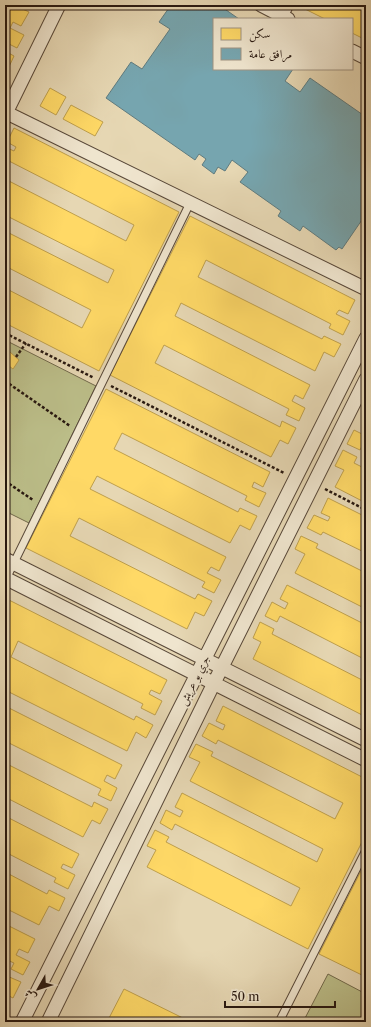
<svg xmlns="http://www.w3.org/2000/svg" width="371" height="1027" viewBox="0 0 371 1027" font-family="'Libre Caslon Text',Amiri,serif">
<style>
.green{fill:#bbbd88;stroke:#726a4c}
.homes{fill:#ffd966;stroke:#be9f4c}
.public{fill:#76a5af;stroke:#5f7b7f}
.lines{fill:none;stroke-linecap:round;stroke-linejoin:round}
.lane-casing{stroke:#584839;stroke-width:9}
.street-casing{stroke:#584839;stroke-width:15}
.path{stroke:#281810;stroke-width:2.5;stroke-dasharray:3 2;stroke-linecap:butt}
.lane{stroke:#efe5ce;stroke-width:7}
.street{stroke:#efe5ce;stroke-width:13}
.labels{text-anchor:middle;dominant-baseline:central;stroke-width:4;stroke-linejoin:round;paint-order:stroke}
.street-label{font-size:11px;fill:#281810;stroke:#efe5ce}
</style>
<rect width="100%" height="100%" fill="#e6d7b3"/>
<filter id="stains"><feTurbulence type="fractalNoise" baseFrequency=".005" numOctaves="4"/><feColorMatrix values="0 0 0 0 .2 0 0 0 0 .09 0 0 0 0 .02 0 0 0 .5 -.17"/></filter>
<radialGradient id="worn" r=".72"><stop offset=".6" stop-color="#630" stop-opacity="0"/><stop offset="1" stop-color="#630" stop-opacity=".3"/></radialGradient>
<path class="green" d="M5,340L96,386L29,523L5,511Z
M328,974L366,994V1022H303Z"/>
<path class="homes" d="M5,5H14L29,12L21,26L13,22L10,28L24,35L17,48L5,42L7,37L5,35Z
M297,5L366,6V40L352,33V19H325Z
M5,51L14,56L7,71H5Z
M50,88L66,97L56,115L40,106Z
M71,105L103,122L95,136L63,119Z
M14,128L179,212L99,371L5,323V288L82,328L91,310L5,266V231L108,283L114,270L5,215V179L126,241L134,225L9,161L7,165L5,164V147L14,151L16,147L7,142Z
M190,216L355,300L348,314L339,310L336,314L350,321L343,335L329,328L331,324L206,260L198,277L322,339L324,336L341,344L334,357L324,352L315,371L181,303L175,316L310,385L303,399L295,395L292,401L305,408L299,421L286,415L289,409L164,345L155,363L280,427L282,421L296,428L288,444L280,440L271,457L110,375Z
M10,352L19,360L13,369L5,363V358Z
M106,389L270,472L263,487L254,482L252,487L266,493L259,507L245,500L247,496L122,433L114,449L238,512L240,508L257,516L250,530L240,525L230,543L97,476L90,489L226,557L219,571L211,567L207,573L221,580L214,593L202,587L205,582L79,518L70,536L195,599L198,594L212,601L204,616L195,612L187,629L26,548Z
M354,430L366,436V446L363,444L360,450L347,444Z
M343,450L357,457L354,463L366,469V503L335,487L344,470L335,466Z
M328,498L366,517V553L323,532L321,535L307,528L314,515L328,521L330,517L321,513Z
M301,536L318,544L316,548L366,573V609L295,573L305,554L295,549Z
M287,585L366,625V660L280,616L277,622L265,616L272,602L285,609L288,603L280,599Z
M5,598L167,680L160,694L151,690L149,694L162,701L155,715L141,708L143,704L18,641L11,657L134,720L136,716L153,725L146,738L136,732L127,751L5,690Z
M260,622L274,629L272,634L366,682V717L253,659L261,642L253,638Z
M5,706L122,765L115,779L107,775L104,781L117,788L111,801L98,795L101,789L5,741Z
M223,706L366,779V834L308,949L147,867L156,850L147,846L155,830L169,837L166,842L291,906L300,888L175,824L172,830L160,823L166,810L180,817L183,811L175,807L182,793L317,862L323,849L190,781L200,762L189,757L196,744L213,752L211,756L335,819L343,803L218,740L216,744L202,736L209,723L223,730L225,725L216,721Z
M5,763L92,807L94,802L108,809L100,824L92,820L83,837L5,797Z
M5,816L79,854L72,868L63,864L61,868L75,875L68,889L54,882L56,878L5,852Z
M366,861V938L364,942L366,943V977L319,954Z
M5,872L47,894L49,890L65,898L59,911L49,906L39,925L5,908Z
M5,924L35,939L28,953L19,949L16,955L30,962L23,975L11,969L14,963L5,959Z
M7,976L21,982L13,998L5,994V979Z
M124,989L191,1022H107Z"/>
<path class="public" d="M171,5H219L239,19H214V69H293L285,81L300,92L310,78L366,117V214L342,249L339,247L336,250L303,226L300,231L278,216L281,211L240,182L248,172L232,160L225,171L218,167L214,174L202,165L206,159L199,154L195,160L106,98L131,62L142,69L170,29L159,22Z"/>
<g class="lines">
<defs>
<path id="lane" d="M284,17L290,5
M6,579L190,203
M279,1022L366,850"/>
<path id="street" d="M261,5L288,19
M352,51L366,58
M5,112L366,289
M5,115L59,5
M5,559L366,740
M5,578L366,760
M22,1022L366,338
M48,1022L214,683L366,379"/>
</defs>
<use href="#lane" class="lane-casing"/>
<use href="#street" class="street-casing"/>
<path class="path" d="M5,333L94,378
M16,357L26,343
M5,371L9,366
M5,381L70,426
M111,386L284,473
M5,481L33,500
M325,489L366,510"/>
<use href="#lane" class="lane"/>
<use href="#street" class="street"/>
</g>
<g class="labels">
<g class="street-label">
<text transform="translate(194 680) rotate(-63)">جري بو عريش</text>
</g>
</g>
<rect width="371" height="1027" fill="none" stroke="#e6d7b3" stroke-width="20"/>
<rect x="6" y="6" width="359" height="1015" fill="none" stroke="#281810" stroke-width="2"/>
<rect x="10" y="10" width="351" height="1007" fill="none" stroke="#281810"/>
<rect x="213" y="18" width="140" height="52" fill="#efe5ce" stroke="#9f9382"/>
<rect x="221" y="28" width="20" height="12" fill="#ffd966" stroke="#9f9382"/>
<text x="249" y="38" font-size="12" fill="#281810">سكن</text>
<rect x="221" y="48" width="20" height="12" fill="#76a5af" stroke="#9f9382"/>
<text x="249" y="58" font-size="12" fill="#281810">مرافق عامة</text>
<g transform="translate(38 989) rotate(231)" stroke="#efe5ce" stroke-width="3" paint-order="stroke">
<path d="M0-3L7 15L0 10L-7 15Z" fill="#281810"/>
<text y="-6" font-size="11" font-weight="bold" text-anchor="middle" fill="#281810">ش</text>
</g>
<path d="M225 1001v6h110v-6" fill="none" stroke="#281810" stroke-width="2"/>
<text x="231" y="1001" font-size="12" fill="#281810" stroke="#efe5ce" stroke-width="3" paint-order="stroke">50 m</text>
<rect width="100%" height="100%" filter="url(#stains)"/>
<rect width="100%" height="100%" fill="url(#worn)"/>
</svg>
